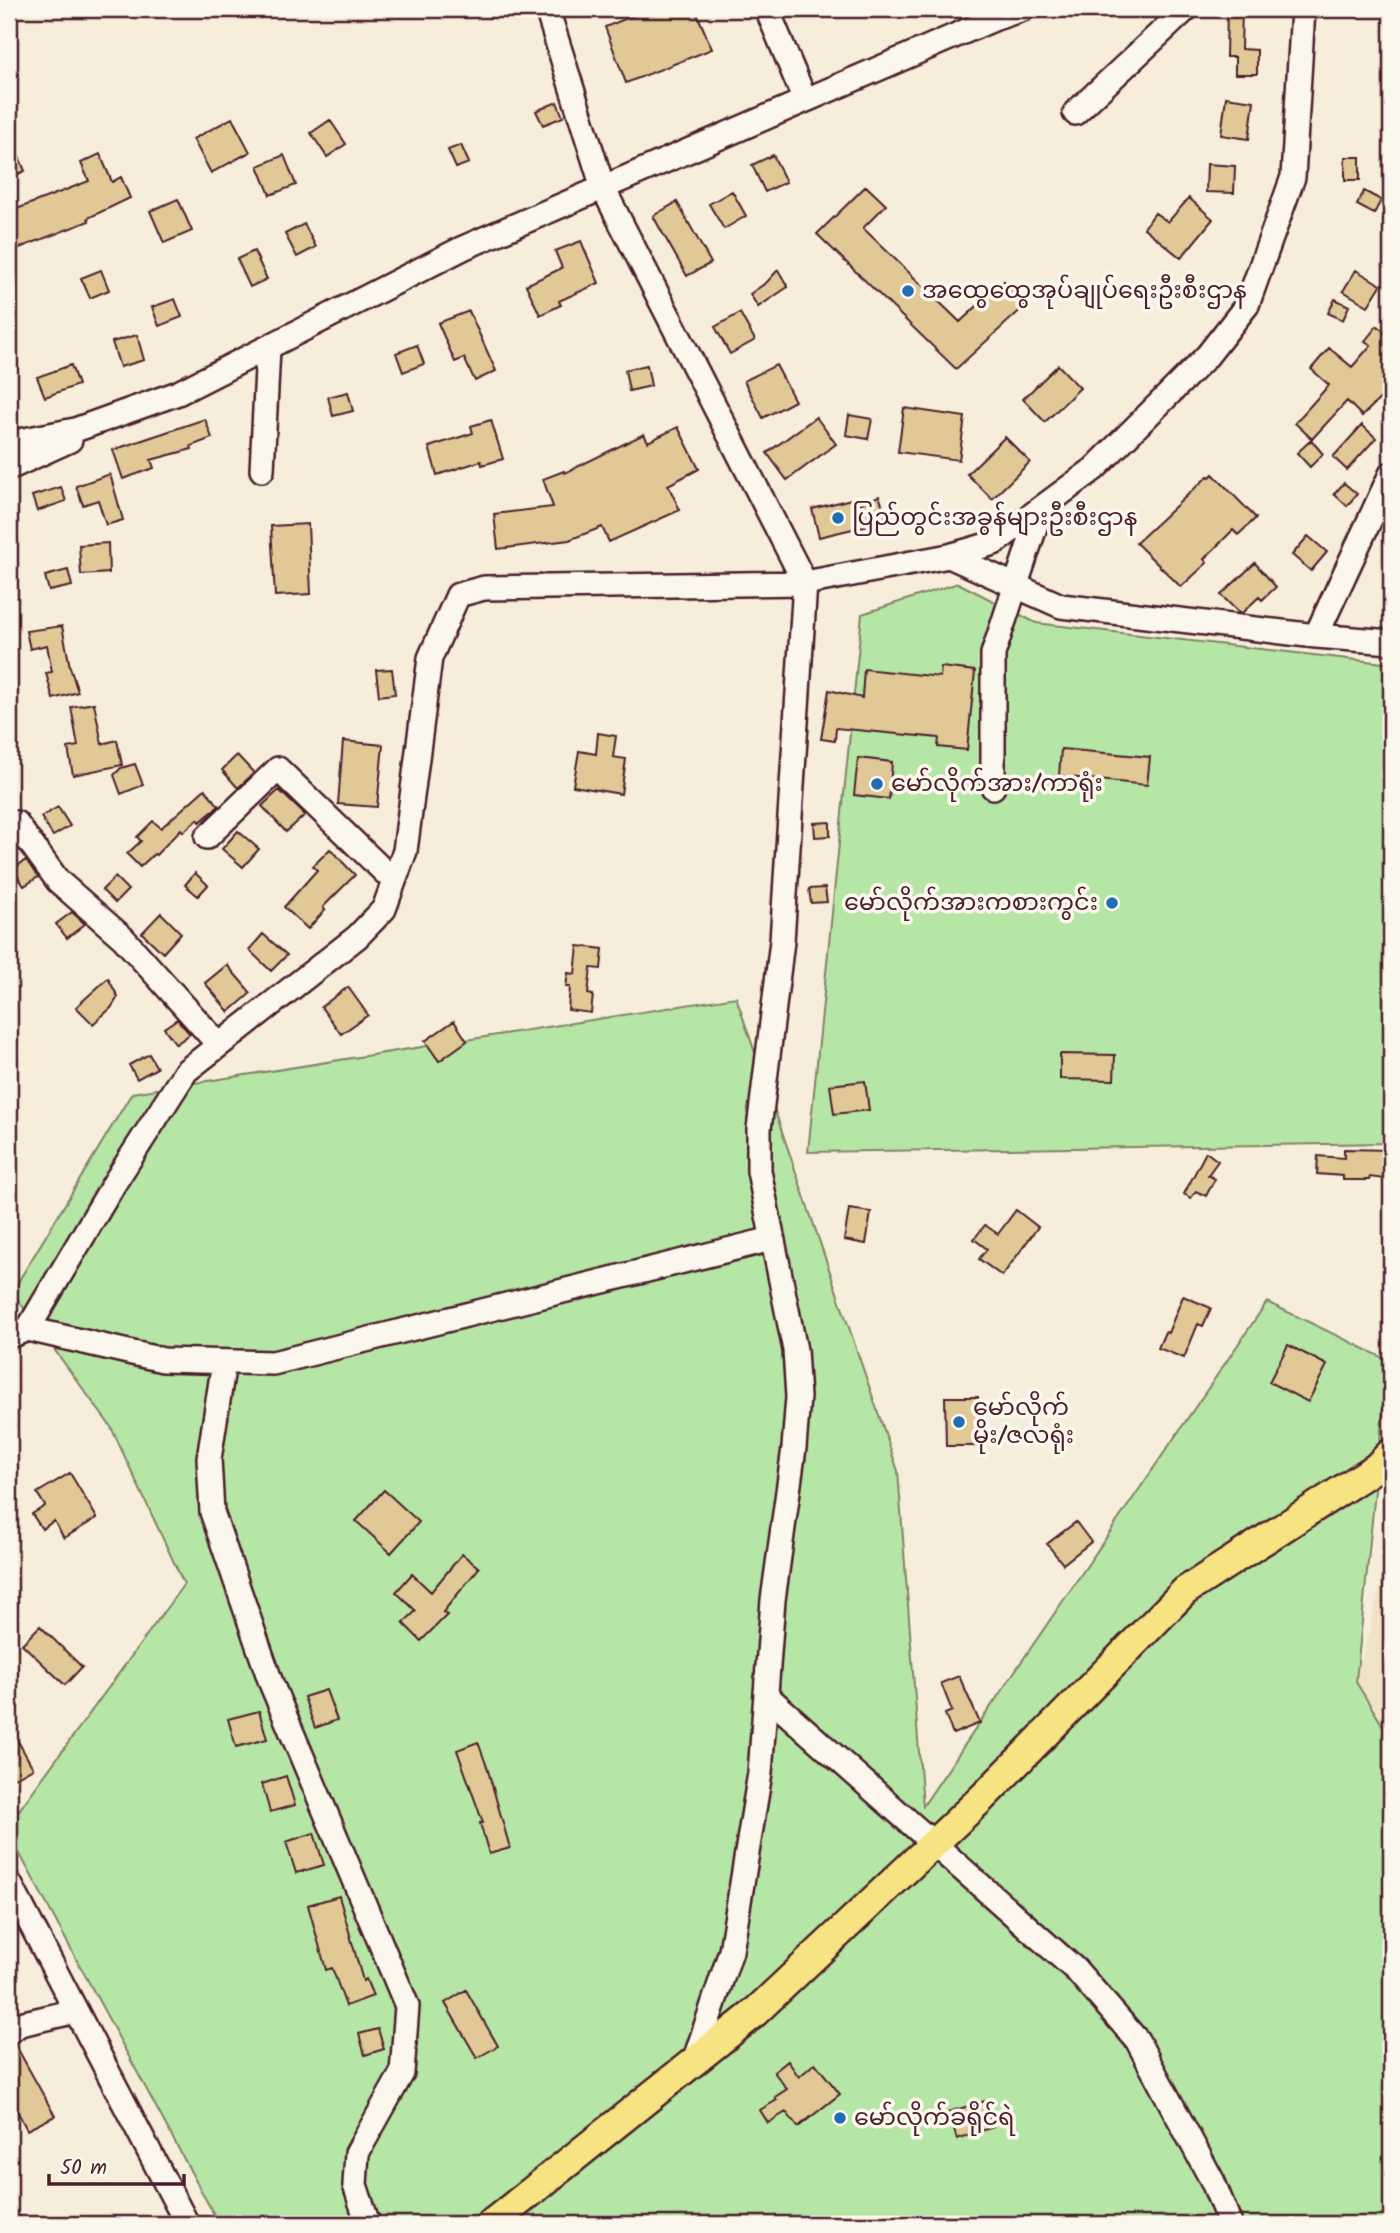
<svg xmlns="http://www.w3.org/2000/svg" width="1400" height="2233" viewBox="0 0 1400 2233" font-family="Kalam,'Noto Sans Myanmar',sans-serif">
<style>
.built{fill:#f0e3c7}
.green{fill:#b6e6a5;stroke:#808268;stroke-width:2}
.building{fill:#e1c997;stroke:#4a1f2b;stroke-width:2}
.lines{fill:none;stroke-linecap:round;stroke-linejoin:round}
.minor-casing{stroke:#4a1f2b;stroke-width:28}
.major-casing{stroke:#4a1f2b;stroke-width:33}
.minor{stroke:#fbf7ec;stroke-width:23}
.major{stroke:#f6e381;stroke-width:28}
.poi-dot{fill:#1f6fb2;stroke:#fbf7ec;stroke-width:2.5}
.labels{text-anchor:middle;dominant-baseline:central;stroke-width:7;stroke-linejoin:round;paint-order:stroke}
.poi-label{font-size:24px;fill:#4a1f2b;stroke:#fbf7ec;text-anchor:start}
</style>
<rect width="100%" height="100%" fill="#f6eedb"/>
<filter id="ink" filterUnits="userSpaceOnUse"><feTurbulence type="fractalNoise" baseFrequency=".0143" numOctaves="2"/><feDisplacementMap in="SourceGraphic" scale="14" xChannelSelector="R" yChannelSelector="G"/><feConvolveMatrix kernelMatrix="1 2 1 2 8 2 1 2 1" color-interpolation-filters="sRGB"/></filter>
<g filter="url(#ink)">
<path class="built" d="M1391,1543V1739L1356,1683Z"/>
<path class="green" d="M958,583L1036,623L1391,664V1143L808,1152L862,614Z
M736,997L898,1471L923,1806L1267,1302L1388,1360L1356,1682L1391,1739V2224H219L9,1834V1824L184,1584L111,1427L12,1292L132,1093Z"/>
<path class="building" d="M650,9H695L712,49L626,83L605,27Z
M1227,9H1242L1241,49L1257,50V74H1235V57H1226Z
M1226,97L1254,101L1249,139L1221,135Z
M557,102L563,117L543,125L536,111Z
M232,118L250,152L211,173L193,139Z
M330,120L346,144L327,157L311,133Z
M9,132L25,171L9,178Z
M461,145L469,163L456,168L448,150Z
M100,154L112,182L121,177L130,198L88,218L89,221L9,252V212L89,181L81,163Z
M284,155L296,185L270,195L258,166Z
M773,155L786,182L765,192L752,165Z
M1345,157H1360V180H1345Z
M1207,164L1235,166L1234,193L1206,192Z
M866,186L886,205L863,228L960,322L1004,281L1026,305L956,369L817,234Z
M732,191L746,216L724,229L709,204Z
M1364,191L1381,200L1374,214L1357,205Z
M1189,198L1213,219L1181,258L1144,228L1155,213L1168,222Z
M178,199L192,231L164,243L150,211Z
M677,202L711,263L687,276L653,216Z
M304,224L316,247L297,257L285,234Z
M581,241L599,283L559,301L561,305L540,315L526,285L562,268L555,251Z
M254,251L267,279L250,287L237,259Z
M101,270L109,290L90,298L81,278Z
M778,270L788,287L758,307L750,294L767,282Z
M1356,270L1381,285L1368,306L1343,291Z
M175,299L182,317L159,326L152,307Z
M1335,299L1349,306L1343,320L1328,313Z
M469,311L496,371L475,381L464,358L455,362L438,323Z
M740,313L755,340L730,354L715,327Z
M1377,326L1391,337V388L1362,416L1347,401L1312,439L1295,423L1329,385L1311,369L1329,348L1352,367L1371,345L1365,341Z
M137,335L144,360L120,367L112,342Z
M417,345L424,364L403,372L396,353Z
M71,365L78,385L45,397L37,377Z
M647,365L651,386L629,391L625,370Z
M776,365L795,401L763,418L744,381Z
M1058,365L1080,388L1045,422L1023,399Z
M348,392L353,411L333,416L328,397Z
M904,408L965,417L959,460L898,452Z
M849,415L872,419L868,439L846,435Z
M816,417L836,444L787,480L767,453Z
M205,419L212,438L191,446L192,449L151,460L154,468L123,479L113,450Z
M491,420L503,459L482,465L481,461L437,475L429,447L473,433L471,426Z
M1362,425L1376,438L1347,470L1333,457Z
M678,427L699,469L668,485L680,510L609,542L602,527L569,540L498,549L494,514L553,507L543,479L564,471L565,473L644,434L648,442Z
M1005,437L1030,462L992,499L967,474Z
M1311,440L1323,454L1310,467L1297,453Z
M110,474L123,520L106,525L98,500L83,505L76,486Z
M1213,474L1256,518L1238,535L1233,530L1204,559L1207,563L1181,587L1136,543L1208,476L1210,477Z
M1344,483L1357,494L1347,506L1334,494Z
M61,487L66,501L37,511L32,496Z
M879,496L887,517L865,526L819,537L812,509L855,498L857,505Z
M308,524L311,594L275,596L271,526Z
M1308,536L1327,552L1311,571L1292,555Z
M108,543L109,573L81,575L79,545Z
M1255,563L1276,587L1262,600L1259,597L1242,613H1239L1221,595Z
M68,570L72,586L49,591L45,576Z
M62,626L70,667L78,692L53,699L46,673L52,672L47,645L30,649L26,631Z
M941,667L975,671L967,750L938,747L939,738L836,728L835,741L821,739L829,690L862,698L864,669L940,677Z
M392,669L395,694L379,696L376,670Z
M94,703L102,744L117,740L122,765L73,775L68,748L78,746L71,707Z
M598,733L616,736L613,757L626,759L621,794L573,786L579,751L596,754Z
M343,741L383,745L377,807L338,804Z
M1061,749L1150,757L1147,785L1059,776Z
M237,755L254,773L238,788L222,770Z
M858,758L892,762L889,799L854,795Z
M135,764L143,785L121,794L114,775L121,768Z
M205,789L219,806L200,822L198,819L183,832L181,829L156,855L154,854L140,867L127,854L141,841L137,837L153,821L161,828Z
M279,790L305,815L286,832L262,806Z
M58,807L70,826L53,836L41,817Z
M830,822V836L815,837L814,823Z
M238,831L259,849L243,867L222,849Z
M330,849L355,875L323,907L325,910L308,929L284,907L317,870L313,866Z
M26,860L38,877L24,886L13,869Z
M195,873L208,885L198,896L185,885Z
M115,877L128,890L115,903L102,890Z
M825,888L827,902L811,903L809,889Z
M72,912L85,924L67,938L56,924Z
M161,913L181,933L163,953L142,933Z
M263,934L287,955L271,971L249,950Z
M578,946L603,949L601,969L591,968L588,994L593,995L591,1013L568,1010L570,987H566L568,973L575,974Z
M227,965L251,993L229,1012L205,983Z
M108,978L118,997L111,1008L93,1024L76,1007Z
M348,987L368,1015L341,1034L321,1007Z
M177,1019L190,1034L176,1044L164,1028Z
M454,1021L467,1041L439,1061L425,1041Z
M149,1054L157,1068L137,1079L129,1065Z
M1060,1054L1115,1055L1114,1080L1060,1079Z
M865,1081L869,1110L834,1114L830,1085Z
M1344,1149L1391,1150V1180L1370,1177L1369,1180H1343V1176L1317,1174L1318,1156L1344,1158Z
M1206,1152L1218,1161L1208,1175L1215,1179L1206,1196L1196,1191L1191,1198L1184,1194Z
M849,1209L871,1212L866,1244L844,1240Z
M1016,1210L1038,1227L1002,1276L979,1259L987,1249L974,1239L985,1225L998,1234Z
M1183,1296L1211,1308L1203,1326L1198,1324L1184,1358L1158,1348L1165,1332L1168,1333Z
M1288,1345L1327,1365L1308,1402L1269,1382Z
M945,1397H978L979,1446H946Z
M70,1473L97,1518L64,1538L54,1521L42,1529L32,1514L45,1506L37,1493Z
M384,1490L419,1522L391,1553L356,1521Z
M1076,1522L1091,1542L1063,1564L1047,1544Z
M462,1554L479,1568L443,1612L447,1615L421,1641L403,1623L416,1611L396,1592L412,1574L431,1592Z
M40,1626L82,1667L65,1685L22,1644Z
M959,1676L980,1723L953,1734L945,1714L952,1711L941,1683Z
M326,1690L337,1720L315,1728L304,1697Z
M259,1711L267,1739L236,1747L228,1719Z
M9,1725L33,1768L15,1778L9,1768Z
M478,1742L487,1767L510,1848L489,1854L480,1823H483L457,1750Z
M286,1776L295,1805L270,1812L262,1784Z
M314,1833L324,1865L296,1873L286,1842Z
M339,1896L363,1981L366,1979L373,1996L346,2006L332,1968L326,1970L308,1905Z
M466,1990L498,2046L477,2058L445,2003Z
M378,2029L384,2049L365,2055L359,2034Z
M15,2044L55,2116L27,2130L9,2095V2046Z
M788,2061L799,2077L815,2063L840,2094L798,2127L786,2112L768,2123L760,2110L777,2100L775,2097L787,2089L774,2072Z
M985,2101L993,2127L957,2139L949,2112Z"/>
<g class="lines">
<defs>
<path id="minor" d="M547,9L603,188L805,583L782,941L759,1129V1171L795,1350L798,1397L794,1448L773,1600L760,1773L731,1951L694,2062
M767,9L805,100
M1075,113L1186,9
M9,443L75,430L178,393L463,248L996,18L1023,9
M9,468L70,440
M262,470L268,348
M1391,474L1316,636L1391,642
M949,556L1061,606L1316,636
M993,787V654L1041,509
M16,823L58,881L123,938L219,1045
M207,837L278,769L394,881
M28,1329L115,1182L186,1071L357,937L384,909L405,851L430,658L458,595L484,588L805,583L949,556L994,543L1094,469L1207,356L1247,305L1293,177L1303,9
M9,1336L28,1329L163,1360L273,1363L772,1239
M224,1362L209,1459L212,1512L271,1683L407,2006L402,2073L357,2153L355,2185L368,2224
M766,1695L1077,1971L1137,2040L1213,2182L1230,2224
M9,1882L187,2224
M9,2032L20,2024L76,2011"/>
<path id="major" d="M491,2224L752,2015L982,1798L1185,1591L1377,1467L1391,1453"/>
</defs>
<use href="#minor" class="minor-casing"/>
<use href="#major" class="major-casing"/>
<use href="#minor" class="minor"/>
<use href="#major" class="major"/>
</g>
</g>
<g class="poi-dot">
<circle cx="908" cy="291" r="7"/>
<circle cx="838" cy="518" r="7"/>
<circle cx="877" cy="784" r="7"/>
<circle cx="1112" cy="903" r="7"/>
<circle cx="959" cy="1422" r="7"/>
<circle cx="840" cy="2118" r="7"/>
</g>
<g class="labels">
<g class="poi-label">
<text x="922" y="291">အထွေထွေအုပ်ချုပ်ရေးဦးစီးဌာန</text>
<text x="852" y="518">ပြည်တွင်းအခွန်များဦးစီးဌာန</text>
<text x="891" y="784">မော်လိုက်အား/ကာရုံး</text>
<text x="1098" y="903" text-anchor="end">မော်လိုက်အားကစားကွင်း</text>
<text x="973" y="1408">မော်လိုက်<tspan x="973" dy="28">မိုး/ဇလရုံး</tspan></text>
<text x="854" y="2118">မော်လိုက်ခရိုင်ရဲ</text>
</g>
</g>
<rect width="1400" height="2233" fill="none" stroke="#fbf7ec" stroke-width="35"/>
<rect x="18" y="18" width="1365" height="2198" fill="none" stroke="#4a1f2b" stroke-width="2.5" filter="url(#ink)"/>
<path d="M49 2174v10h135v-10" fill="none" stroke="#4a1f2b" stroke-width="3.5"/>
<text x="60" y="2174" font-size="21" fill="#4a1f2b" stroke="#fbf7ec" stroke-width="5" paint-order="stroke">50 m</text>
</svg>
